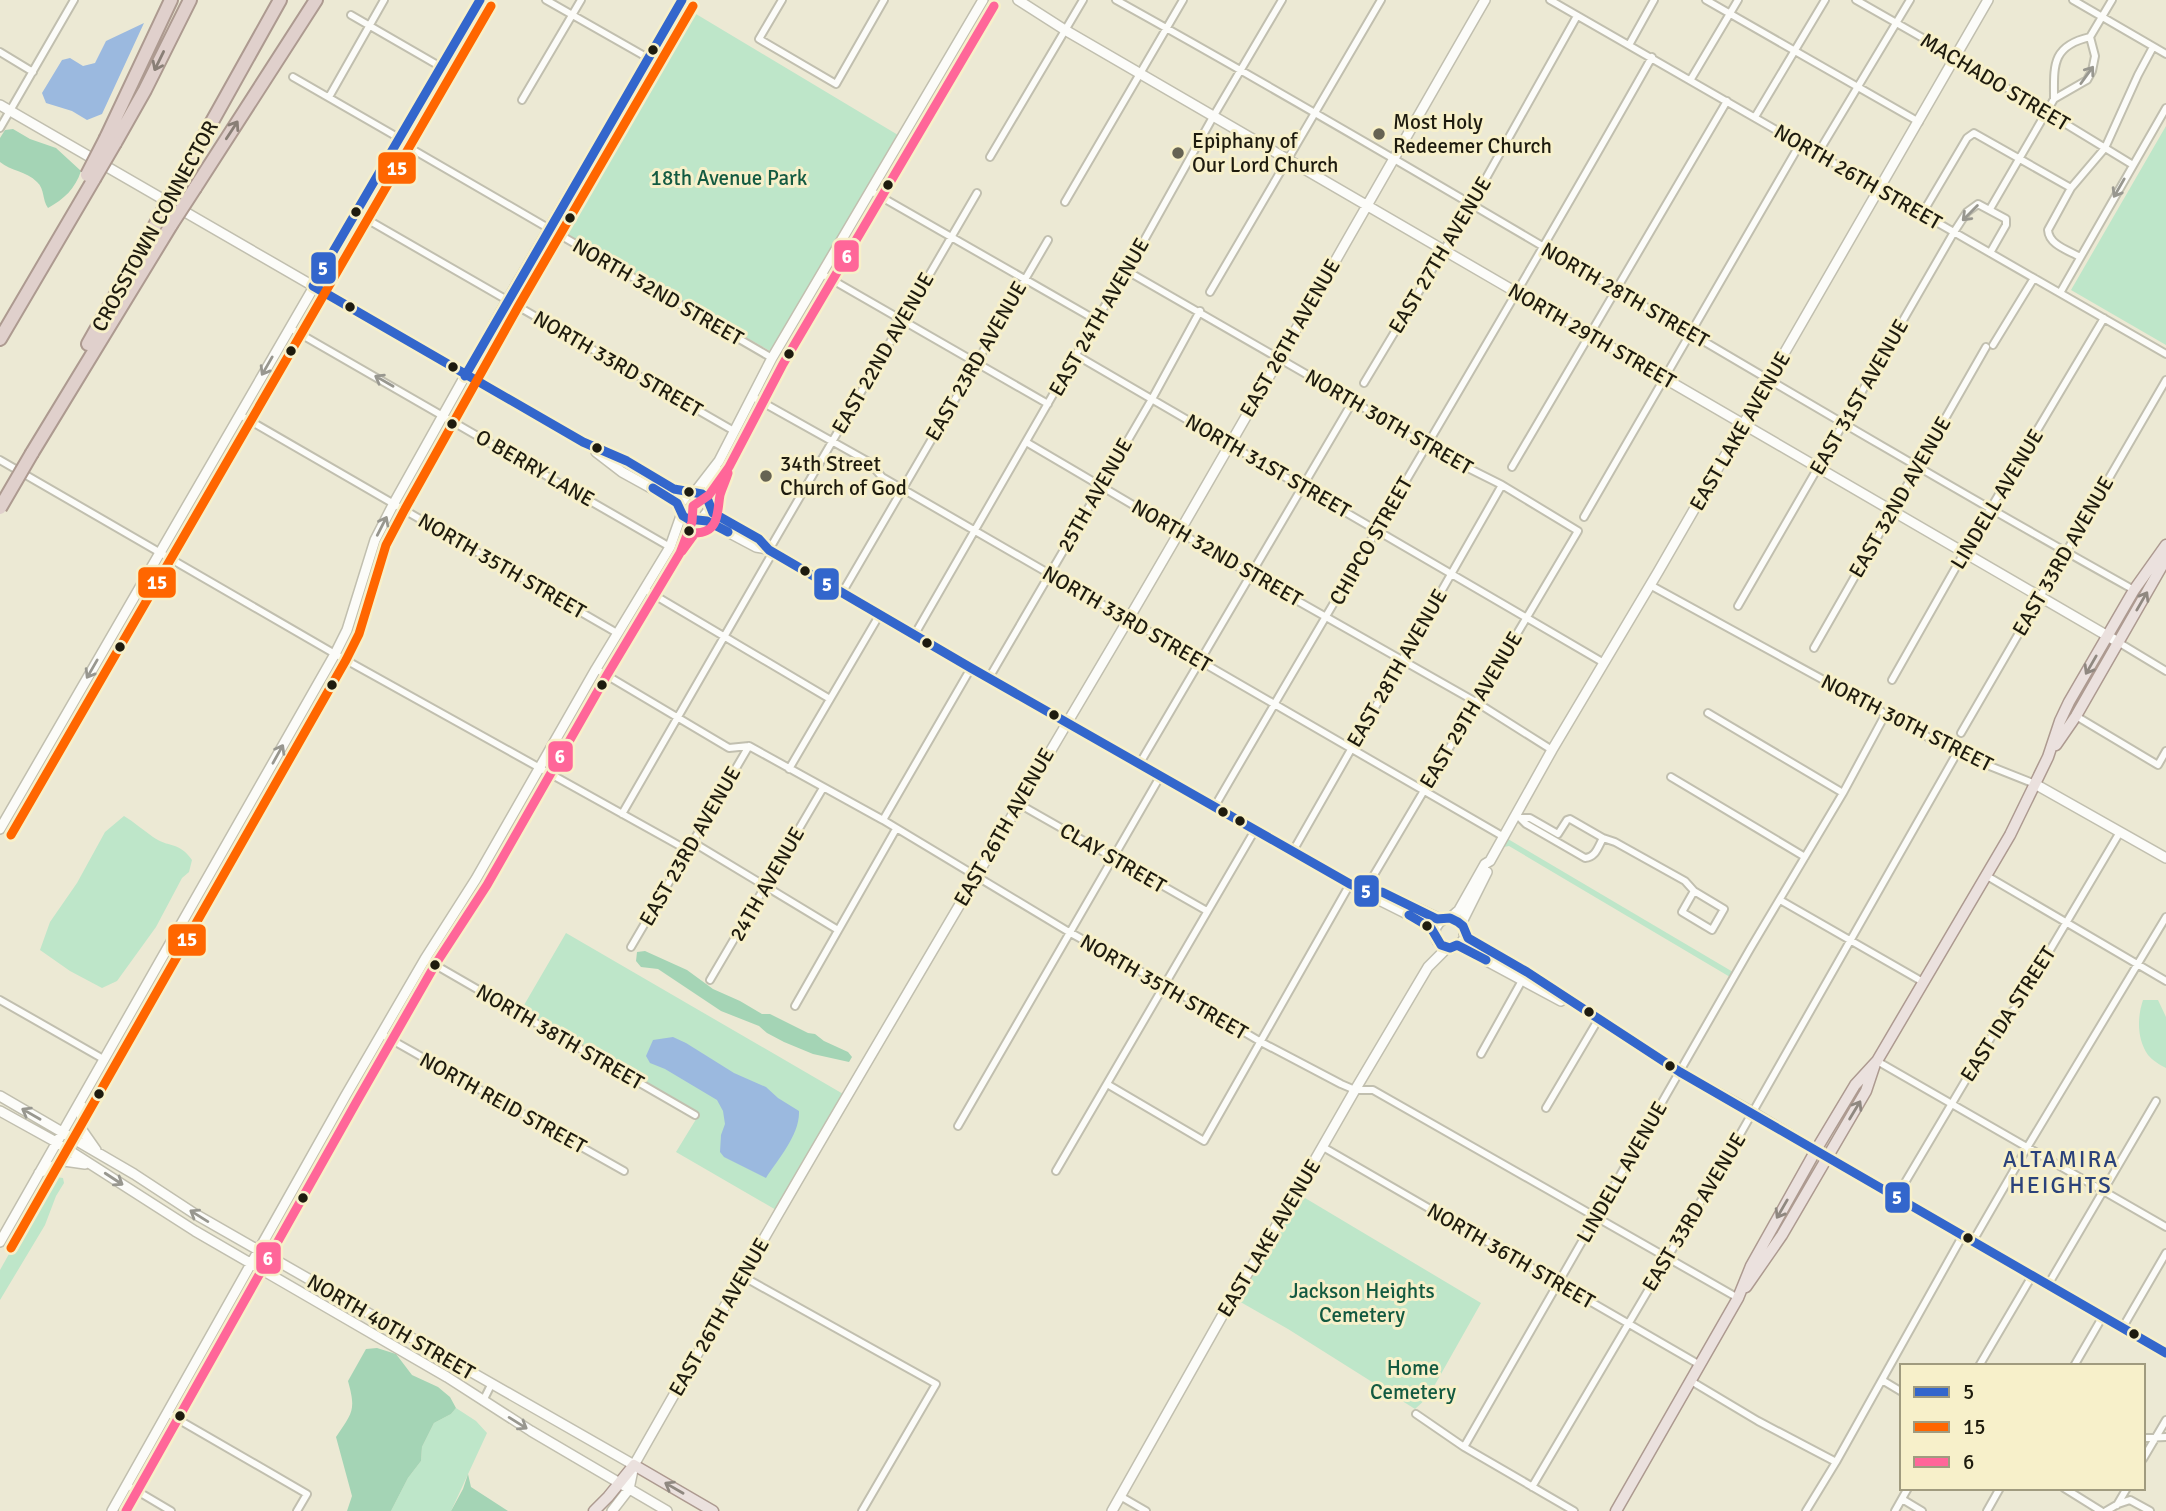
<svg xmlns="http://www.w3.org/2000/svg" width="2166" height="1511" viewBox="0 0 2166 1511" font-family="Signika,sans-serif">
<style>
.green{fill:#bee6c9}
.forest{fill:#a4d4b5}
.water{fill:#9bb9df}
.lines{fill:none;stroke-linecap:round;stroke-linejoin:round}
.street-casing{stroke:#c1bfaf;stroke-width:10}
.secondary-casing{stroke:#c1bfaf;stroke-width:12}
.primary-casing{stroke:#ad9a90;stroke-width:13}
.highway-casing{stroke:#ad9a90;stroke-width:16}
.street{stroke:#fcfcf9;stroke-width:6}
.secondary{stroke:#fcfcf9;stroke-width:9}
.primary{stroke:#ebe1de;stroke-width:10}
.highway{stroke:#e0d0cc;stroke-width:12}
.highway-bridge-casing{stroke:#ad9a90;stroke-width:16;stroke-linecap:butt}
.highway-bridge{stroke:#e0d0cc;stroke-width:12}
.bus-1-casing{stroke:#f7f0ca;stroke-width:14}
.bus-2-casing{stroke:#f7f0ca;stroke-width:14}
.bus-3-casing{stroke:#f7f0ca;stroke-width:14}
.bus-1{stroke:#36c;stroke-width:9}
.bus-2{stroke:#f60;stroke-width:9}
.bus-3{stroke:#f69;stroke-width:9}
.oneway{stroke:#897f76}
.oneway2{stroke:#98978f}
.oneway3{stroke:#8f8880}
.bus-dot{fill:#1e1b0e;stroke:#f7f0ca;stroke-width:2.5}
.poi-dot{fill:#666353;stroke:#f7f0ca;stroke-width:2.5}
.labels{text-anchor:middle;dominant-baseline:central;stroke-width:6;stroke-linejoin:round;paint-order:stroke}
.street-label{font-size:21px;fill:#1e1b0e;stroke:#f7f0ca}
.poi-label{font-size:21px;fill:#1e1b0e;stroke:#f7f0ca;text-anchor:start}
.park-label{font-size:21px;fill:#135a41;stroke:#f7f0ca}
.neighbourhood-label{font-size:23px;letter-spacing:2px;fill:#2b427b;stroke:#f7f0ca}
.line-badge{stroke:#f7f0ca;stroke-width:2.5}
.badge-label{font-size:19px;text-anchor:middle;font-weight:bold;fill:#fff}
</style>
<rect width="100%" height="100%" fill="#ece9d4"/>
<path class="green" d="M686,8L898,135L770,351L555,229Z
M2166,126V345L2071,290Z
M124,816C134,822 143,830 153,837C168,848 179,841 192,860L189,872L182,878L156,927L117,981L102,988L70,971L40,950L50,922L77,883L105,832Z
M1508,839L1733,972L1730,977L1509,846L1504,847L1495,862Z
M566,933L850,1098L783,1214L676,1152L698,1116L520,1012Z
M2143,1000H2158L2166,1017V1068C2160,1065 2152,1060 2148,1055C2137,1039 2137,1018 2143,1000Z
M56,1177L63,1178L64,1183L56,1196L45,1225L0,1300V1270L32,1213L40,1202L42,1191L49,1181Z
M1300,1195L1481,1303L1428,1397L1415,1409L1288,1329L1237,1300Z
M456,1408L476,1421L487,1433L451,1511H391L408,1478L421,1461L422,1447L434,1423L451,1414Z"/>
<path class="forest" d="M13,129L30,139L56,148L81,171C75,189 64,199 48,208C42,200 45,189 37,182C26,171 11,171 0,162V138L5,130Z
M645,951L687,970L713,989L740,1001L762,1014H770L808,1033L815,1034L824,1041L848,1052L852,1057L849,1062L813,1054L784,1042L767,1033L759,1026L721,1011L658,969L641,967L636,961L637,952Z
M377,1348L396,1354L412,1375L438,1387L450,1397L456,1408L451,1414L434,1423L422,1447L421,1461L408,1478L391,1511H347L352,1496L336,1437C353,1412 356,1410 348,1381L366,1349Z
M468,1474L471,1487L508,1511H451L463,1489Z"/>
<path class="water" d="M144,23L102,114L87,120L72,111L46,103L42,93L62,60L70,58L83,66L95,63L106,41Z
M673,1037L686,1043L734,1073L766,1087L778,1098L799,1111C800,1135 778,1159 766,1178L724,1157L720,1152L721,1135L725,1124L723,1111L717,1100L665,1069L650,1063L646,1056L653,1040Z"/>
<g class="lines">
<defs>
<path id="street" d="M546,0L648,58
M782,0L759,39L836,84L884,0
M1116,0C1459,191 1792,399 2134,590
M1550,0L2166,354
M1706,0L1919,122
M1856,0L1956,57L2133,165
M2073,0L2166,54
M351,15L441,67
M1629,45L1654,0
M0,52L33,72
M293,77L399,138
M1691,79L1738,0
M329,97L384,0
M2054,99C2054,66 2051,46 2090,37
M522,100L581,0
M1755,117L1825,0
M0,128L74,0
M398,141L772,358
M1818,153L1910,0
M990,157L1083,0
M871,191L1096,320
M1065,202L1183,0
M1990,209L2054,99L2087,80L2092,71L2095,56L2090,37L2112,0
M356,213L734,431
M1922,214L1967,138L1974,133L2071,188
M2080,257C2068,250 2049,245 2048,230L2071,188L2105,148L2138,75L2153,47
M1127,271L1353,401L1426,447L1502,485L1578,531L1365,890
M822,274L1048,404
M1210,292L1381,0
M2060,293L2166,108
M290,328L670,547
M1993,345L2034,278
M1076,355L1604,663
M1364,383L1471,205L1577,16
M753,397L869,462L882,477L1504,837
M240,415L617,633
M1026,442L1252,575L1476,702L1552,750
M0,460L335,654L680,846H699L838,930
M1512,467L1727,101
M1584,517L1800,144
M769,550L977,193
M1650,585L1957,753L2035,784
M644,589L830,699
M842,593L1048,240
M1738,606L1954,232L1967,212L1978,204L2006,219V225L1990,253
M915,634L1096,320L1127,271L1213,117L1282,0
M2118,642L2166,671
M1814,648L1986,347
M596,669L729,748L749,746L883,820L1069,932L1165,985L1261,1042L1341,1084L1355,1090H1373L1738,1298
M989,678L1152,399L1200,311
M1892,680L1964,553L2104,318
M1708,713L1843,793
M2076,716L2158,765L2166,751
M1961,733L2166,380
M1140,763L1353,401
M789,769L880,614
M1671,777L1805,857
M1019,804L1207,911
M1215,806C1360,556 1510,309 1652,57
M622,814L773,552
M1519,817L1526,824L1585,858C1596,857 1598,847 1603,838
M1521,818H1530L1558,834L1567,820L1570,819L1603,838L1615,842L1685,881L1694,891L1724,909L1712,930L1682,912L1694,891
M883,820L971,668
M1293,851L1502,485
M1987,876L2166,981
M1780,900L1923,982
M631,947L749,746
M425,959L695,1115
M710,980L823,788
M0,1000L105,1060
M795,1006L896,829
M383,1035L624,1171
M1481,1054L1524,977
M1877,1061L2166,1227
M1107,1084L1204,1141L1350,884
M1546,1108L1598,1020
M958,1126L1161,775
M1323,1147L1700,1365
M1056,1171L1255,830
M1897,1196L2002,1019L2015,1009L2120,832
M1973,1241L2028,1146L2166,917
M742,1276L936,1384L862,1511
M2048,1285L2156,1101
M2123,1327L2166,1253
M1979,1366L2032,1276
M2074,1366L2103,1316
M1882,1380L1902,1392
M1691,1381L1758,1421L1836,1462
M483,1401L491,1385
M167,1413L307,1494L297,1511
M1416,1414L1464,1447L1574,1511
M2143,1438L2166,1437
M1464,1447L1750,949L1843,793L1885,715
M2143,1459L2166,1420
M127,1485L171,1511
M1532,1487L1734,1145L1957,753
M2064,1488L2101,1511
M1120,1496L1146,1511
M1902,1499L1922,1511
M2117,1505L2127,1488
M1806,1511L1836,1462L1963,1235
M1895,1511L1908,1488
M1987,1511L2000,1488
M2106,1511L2118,1504L2130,1500L2150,1511"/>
<path id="secondary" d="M1018,0L1065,30L2118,642
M0,105L583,442L627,461L674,489L689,493
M596,452L622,472L671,499L680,508
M695,492L719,461L772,358L983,0
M707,499L698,492L689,493L680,504L682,513L688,519L707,521L756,547L767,549
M709,508C724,527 752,532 769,550L971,668L1350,884L1374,894L1382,892L1442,920
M701,520L708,511V491L717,470
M2035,784L2166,858
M0,829L480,0
M1374,894L1379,900L1425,923L1435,932
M1450,918L1459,910L1485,864L1490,861L1552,750L1658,572L1988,0
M1435 933a15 15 0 1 1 30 0a15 15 0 1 1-30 0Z
M1461,924L1487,872
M1464,934L1474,941L1527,972L1680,1072L1752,1112L1827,1157L2166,1353
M1457,945L1561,1001
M0,1096L134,1174L195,1214L634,1465
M81,1105L82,1130L96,1150
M0,1111L56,1142L195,1231L447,1377L531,1431L667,1511
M39,1173L64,1161L85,1164
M0,1242L335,654L347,630L375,540L394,503L507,301L682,0
M112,1511L346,1095L425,959L476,879L596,669L670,547L682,513
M612,1511L629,1489L634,1465C795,1181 962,901 1128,620C1249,414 1366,206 1485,0
M1112,1511L1226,1309L1289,1205L1355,1090L1428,967L1447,948"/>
<path id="primary" d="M2056,745L2076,716L2166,559
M1746,1287L1782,1235L1866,1091L1875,1064
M594,1511L608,1497L634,1465L713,1511
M1616,1511L1738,1298L1751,1266L1816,1150L1855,1085L1877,1061L2010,835L2048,757L2060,721L2069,702L2134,590L2166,545"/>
<path id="highway" d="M106,138L171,0
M115,143L145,90L190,0
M180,179L280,0
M195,188L316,0
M0,339L94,179
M88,344L158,220
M32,453L171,225"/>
</defs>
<use href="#street" class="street-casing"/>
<use href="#secondary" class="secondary-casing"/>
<use href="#primary" class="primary-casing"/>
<use href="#highway" class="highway-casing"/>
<use href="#street" class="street"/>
<use href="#secondary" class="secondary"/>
<use href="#primary" class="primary"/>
<use href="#highway" class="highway"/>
<defs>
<path id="highway-bridge" d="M87,175L106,138
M94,179L115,143
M158,220L180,179
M171,225L195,188
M0,508L32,453"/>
</defs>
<use href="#highway-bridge" class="highway-bridge-casing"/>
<use href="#highway-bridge" class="highway-bridge"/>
<defs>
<path id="bus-1" d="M480,0L313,286L583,442L627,461L674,489L702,494L707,498L713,513L759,539L769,550L971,668L1350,884L1374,894L1382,892L1437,919L1450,918L1458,922L1463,926L1468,938L1527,972L1680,1072L2166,1353
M465,376L682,0
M653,488L677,503L683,516L688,519L707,521L728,532
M1409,915L1431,928L1441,945L1450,948L1457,945L1486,960"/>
<path id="bus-2" d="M11,835L491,6
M11,1248L346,660L359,634L386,545L405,509L518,307L693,6"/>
<path id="bus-3" d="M682,551L695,533C720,533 717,511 720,495C722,488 726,480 728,473
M126,1511L357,1101L435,965L487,885L607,675L680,553L692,522L693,506L709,495L729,467L783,364L994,6"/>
</defs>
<use href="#bus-1" class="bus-1-casing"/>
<use href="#bus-2" class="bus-2-casing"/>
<use href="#bus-3" class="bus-3-casing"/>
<use href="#bus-1" class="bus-1"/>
<use href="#bus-2" class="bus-2"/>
<use href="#bus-3" class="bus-3"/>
</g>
<defs><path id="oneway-shaft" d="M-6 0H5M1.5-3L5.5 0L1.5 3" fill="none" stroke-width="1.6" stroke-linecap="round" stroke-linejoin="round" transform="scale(1.75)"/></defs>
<g class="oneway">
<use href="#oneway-shaft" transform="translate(159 61) rotate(116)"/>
<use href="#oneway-shaft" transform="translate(232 130) rotate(-57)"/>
</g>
<g class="oneway2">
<use href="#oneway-shaft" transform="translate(2087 75) rotate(-54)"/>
<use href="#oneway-shaft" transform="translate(2119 188) rotate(120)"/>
<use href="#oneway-shaft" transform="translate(1970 213) rotate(135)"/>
<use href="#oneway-shaft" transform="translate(267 366) rotate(120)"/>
<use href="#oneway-shaft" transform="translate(384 381) rotate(-150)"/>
<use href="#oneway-shaft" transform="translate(382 526) rotate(-63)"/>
<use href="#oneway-shaft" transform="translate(92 669) rotate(120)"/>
<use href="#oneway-shaft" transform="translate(278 754) rotate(-61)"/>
<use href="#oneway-shaft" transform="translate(31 1114) rotate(-150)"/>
<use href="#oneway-shaft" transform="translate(114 1179) rotate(33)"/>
<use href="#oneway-shaft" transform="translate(199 1216) rotate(-148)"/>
<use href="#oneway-shaft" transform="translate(518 1423) rotate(32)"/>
</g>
<g class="oneway3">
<use href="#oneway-shaft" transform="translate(2142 601) rotate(-60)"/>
<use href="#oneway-shaft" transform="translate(2091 665) rotate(120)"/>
<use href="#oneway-shaft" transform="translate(1855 1110) rotate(-59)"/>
<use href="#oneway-shaft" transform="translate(1782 1209) rotate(120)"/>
<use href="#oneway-shaft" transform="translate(674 1488) rotate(-150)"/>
</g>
<g class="bus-dot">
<circle cx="653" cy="50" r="6"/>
<circle cx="888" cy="185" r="6"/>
<circle cx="356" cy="212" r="6"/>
<circle cx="570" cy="218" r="6"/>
<circle cx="350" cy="307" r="6"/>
<circle cx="291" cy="351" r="6"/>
<circle cx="789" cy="354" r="6"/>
<circle cx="453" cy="367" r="6"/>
<circle cx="452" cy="424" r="6"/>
<circle cx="597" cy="448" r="6"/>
<circle cx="689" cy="492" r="6"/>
<circle cx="689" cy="531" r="6"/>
<circle cx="805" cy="571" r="6"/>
<circle cx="927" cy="643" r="6"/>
<circle cx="120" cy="647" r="6"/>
<circle cx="332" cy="685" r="6"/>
<circle cx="602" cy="685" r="6"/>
<circle cx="1054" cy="715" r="6"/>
<circle cx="1223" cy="812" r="6"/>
<circle cx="1240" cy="821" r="6"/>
<circle cx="1427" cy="926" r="6"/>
<circle cx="435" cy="965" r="6"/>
<circle cx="1589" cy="1012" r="6"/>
<circle cx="1670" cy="1066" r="6"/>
<circle cx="99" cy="1094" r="6"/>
<circle cx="303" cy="1198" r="6"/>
<circle cx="1968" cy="1238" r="6"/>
<circle cx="2134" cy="1334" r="6"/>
<circle cx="180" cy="1416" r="6"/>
</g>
<g class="poi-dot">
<circle cx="1379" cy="134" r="7"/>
<circle cx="1178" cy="153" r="7"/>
<circle cx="766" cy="476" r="7"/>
</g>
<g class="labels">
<g class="street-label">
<text transform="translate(1995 82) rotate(31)">MACHADO STREET</text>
<text transform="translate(1858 177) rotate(30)">NORTH 26TH STREET</text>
<text transform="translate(155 226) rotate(-61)">CROSSTOWN CONNECTOR</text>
<text transform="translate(1440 255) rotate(-59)">EAST 27TH AVENUE</text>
<text transform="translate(658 292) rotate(30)">NORTH 32ND STREET</text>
<text transform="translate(1625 295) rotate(30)">NORTH 28TH STREET</text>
<text transform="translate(1099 317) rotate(-60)">EAST 24TH AVENUE</text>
<text transform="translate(1592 336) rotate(30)">NORTH 29TH STREET</text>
<text transform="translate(1290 338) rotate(-60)">EAST 26TH AVENUE</text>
<text transform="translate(883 353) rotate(-60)">EAST 22ND AVENUE</text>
<text transform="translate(976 361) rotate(-60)">EAST 23RD AVENUE</text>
<text transform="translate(618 364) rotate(30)">NORTH 33RD STREET</text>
<text transform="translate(1859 397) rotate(-60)">EAST 31ST AVENUE</text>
<text transform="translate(1389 422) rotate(30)">NORTH 30TH STREET</text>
<text transform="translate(1740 431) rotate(-60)">EAST LAKE AVENUE</text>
<text transform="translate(1268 466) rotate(30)">NORTH 31ST STREET</text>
<text transform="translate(535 468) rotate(30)">O BERRY LANE</text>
<text transform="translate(1095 495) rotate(-60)">25TH AVENUE</text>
<text transform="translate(1900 497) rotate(-60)">EAST 32ND AVENUE</text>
<text transform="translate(1997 499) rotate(-59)">LINDELL AVENUE</text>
<text transform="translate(1371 541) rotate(-60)">CHIPCO STREET</text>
<text transform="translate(1217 553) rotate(30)">NORTH 32ND STREET</text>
<text transform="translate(2063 556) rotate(-60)">EAST 33RD AVENUE</text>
<text transform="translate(502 566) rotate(30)">NORTH 35TH STREET</text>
<text transform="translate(1127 619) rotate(30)">NORTH 33RD STREET</text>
<text transform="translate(1397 668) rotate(-60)">EAST 28TH AVENUE</text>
<text transform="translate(1471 710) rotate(-59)">EAST 29TH AVENUE</text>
<text transform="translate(1907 723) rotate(27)">NORTH 30TH STREET</text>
<text transform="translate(1004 827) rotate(-60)">EAST 26TH AVENUE</text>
<text transform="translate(690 846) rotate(-60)">EAST 23RD AVENUE</text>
<text transform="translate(1113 858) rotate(30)">CLAY STREET</text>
<text transform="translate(767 884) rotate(-60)">24TH AVENUE</text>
<text transform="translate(1164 987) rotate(30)">NORTH 35TH STREET</text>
<text transform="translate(2008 1014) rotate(-57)">EAST IDA STREET</text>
<text transform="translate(560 1037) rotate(30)">NORTH 38TH STREET</text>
<text transform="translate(503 1103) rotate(29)">NORTH REID STREET</text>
<text transform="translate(1622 1172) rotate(-60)">LINDELL AVENUE</text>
<text transform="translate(1694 1212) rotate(-59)">EAST 33RD AVENUE</text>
<text transform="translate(1269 1238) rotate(-59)">EAST LAKE AVENUE</text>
<text transform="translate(1511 1256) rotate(30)">NORTH 36TH STREET</text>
<text transform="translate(719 1317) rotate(-60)">EAST 26TH AVENUE</text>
<text transform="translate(391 1327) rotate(30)">NORTH 40TH STREET</text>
</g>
<g class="poi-label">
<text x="1393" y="122">Most Holy<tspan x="1393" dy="24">Redeemer Church</tspan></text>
<text x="1192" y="141">Epiphany of<tspan x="1192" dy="24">Our Lord Church</tspan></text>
<text x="780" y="464">34th Street<tspan x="780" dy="24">Church of God</tspan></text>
</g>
<g class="park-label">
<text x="729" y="178">18th Avenue Park</text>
<text x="1362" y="1291">Jackson Heights<tspan x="1362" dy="24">Cemetery</tspan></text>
<text x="1413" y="1368">Home<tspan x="1413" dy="24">Cemetery</tspan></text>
</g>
<g class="neighbourhood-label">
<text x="2061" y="1159">ALTAMIRA<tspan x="2061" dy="26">HEIGHTS</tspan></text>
</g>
</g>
<g class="line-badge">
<rect x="377" y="151" width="40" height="34" rx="7" fill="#f60"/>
<rect x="833" y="239" width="27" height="34" rx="7" fill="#f69"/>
<rect x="310" y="251" width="27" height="34" rx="7" fill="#36c"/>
<rect x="137" y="566" width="40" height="33" rx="7" fill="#f60"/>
<rect x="813" y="567" width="27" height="34" rx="7" fill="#36c"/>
<rect x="547" y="740" width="27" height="33" rx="7" fill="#f69"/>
<rect x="1353" y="874" width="27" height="34" rx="7" fill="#36c"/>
<rect x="167" y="923" width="40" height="34" rx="7" fill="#f60"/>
<rect x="1884" y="1181" width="27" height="33" rx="7" fill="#36c"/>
<rect x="255" y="1241" width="27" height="34" rx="7" fill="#f69"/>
</g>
<g class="badge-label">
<text x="397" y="175">15</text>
<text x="847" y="263">6</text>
<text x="323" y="275">5</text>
<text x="157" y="589">15</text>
<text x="827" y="591">5</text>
<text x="560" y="763">6</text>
<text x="1366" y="898">5</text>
<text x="187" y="946">15</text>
<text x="1897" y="1204">5</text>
<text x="268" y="1265">6</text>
</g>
<rect x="1900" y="1364" width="245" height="126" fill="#f7f0ca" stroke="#a09b7f" stroke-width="2"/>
<rect x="1914" y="1387" width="35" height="10" fill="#3366cc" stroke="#a09b7f" stroke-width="2"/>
<text x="1963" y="1399" font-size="21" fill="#1e1b0e">5</text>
<rect x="1914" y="1422" width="35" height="10" fill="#ff6600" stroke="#a09b7f" stroke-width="2"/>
<text x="1963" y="1434" font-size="21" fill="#1e1b0e">15</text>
<rect x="1914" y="1457" width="35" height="10" fill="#ff6699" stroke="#a09b7f" stroke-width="2"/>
<text x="1963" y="1469" font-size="21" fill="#1e1b0e">6</text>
</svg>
